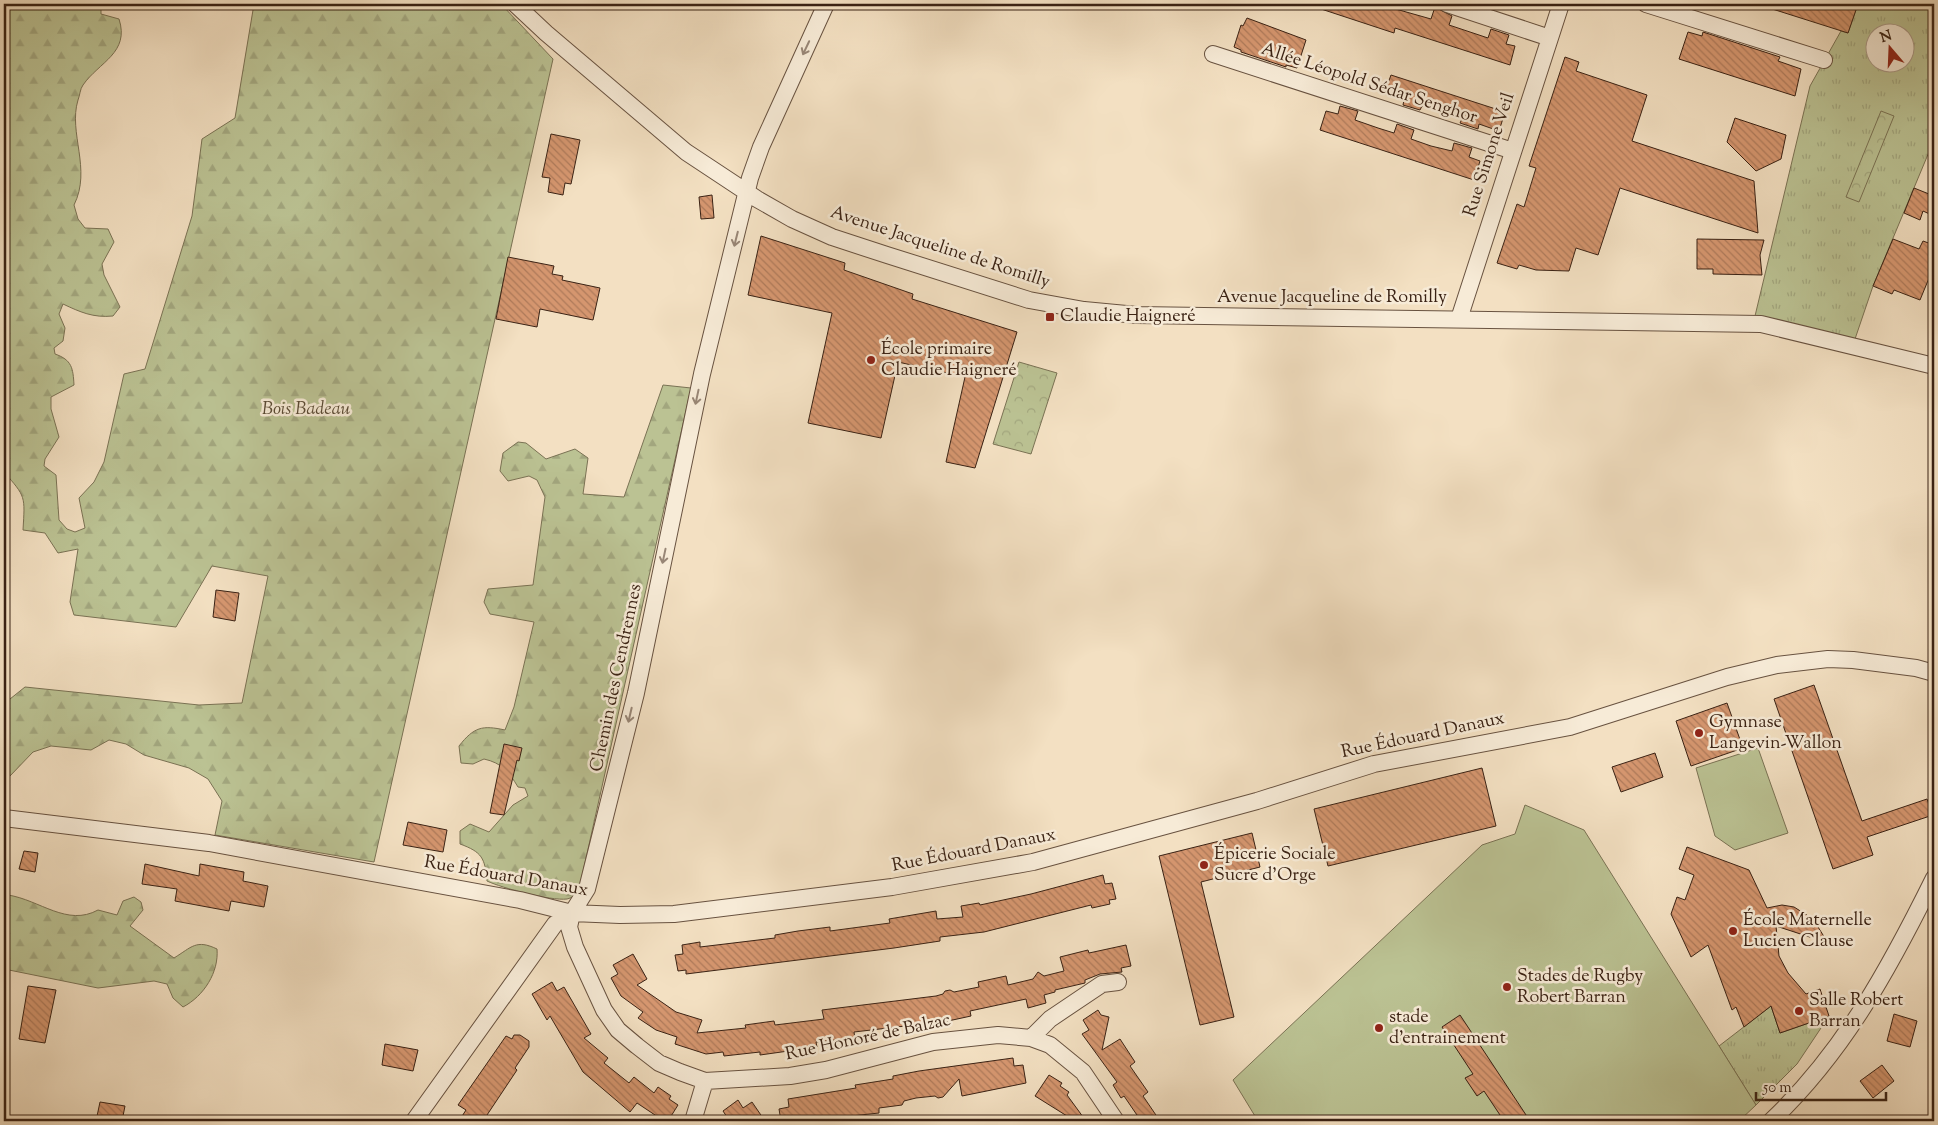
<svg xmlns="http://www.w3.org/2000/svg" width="1938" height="1125" viewBox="0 0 1938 1125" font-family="'Sorts Mill Goudy',serif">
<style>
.grass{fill:url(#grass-tufts);stroke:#7a7254;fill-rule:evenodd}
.forest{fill:url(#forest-firs);stroke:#7a7254}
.park{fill:url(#park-crowns);stroke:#7a7254}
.pitch{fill:#bbc293;stroke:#7a7254}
.building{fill:url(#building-back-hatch);stroke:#3a2214}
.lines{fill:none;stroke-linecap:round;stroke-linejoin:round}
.street-casing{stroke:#685240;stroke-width:18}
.street{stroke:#f7ebd7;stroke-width:16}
.oneway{stroke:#988676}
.poi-dot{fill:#8f2418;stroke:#f7ebd7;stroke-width:2}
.labels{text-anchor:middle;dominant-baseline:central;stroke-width:5;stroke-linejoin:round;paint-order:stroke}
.street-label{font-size:18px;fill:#3a2214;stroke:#f7ebd7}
.poi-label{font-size:18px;fill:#3a2214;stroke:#f7ebd7;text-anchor:start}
.park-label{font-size:18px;font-style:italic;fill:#5a4a34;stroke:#f7ebd7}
</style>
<defs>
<pattern id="grass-tufts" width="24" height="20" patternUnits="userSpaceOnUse" patternTransform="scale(1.25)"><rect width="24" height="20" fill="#bbc293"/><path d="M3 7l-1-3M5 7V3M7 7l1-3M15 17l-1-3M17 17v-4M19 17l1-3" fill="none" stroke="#a2a67e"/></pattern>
<pattern id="forest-firs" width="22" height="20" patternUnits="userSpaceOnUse" patternTransform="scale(1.25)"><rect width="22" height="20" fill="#bbc293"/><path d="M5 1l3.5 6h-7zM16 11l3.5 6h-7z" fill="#a2a67e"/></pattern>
<pattern id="park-crowns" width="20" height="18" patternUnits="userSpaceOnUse" patternTransform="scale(1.25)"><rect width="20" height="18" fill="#bbc293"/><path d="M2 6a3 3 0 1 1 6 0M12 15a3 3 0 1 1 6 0" fill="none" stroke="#a2a67e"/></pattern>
<pattern id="building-back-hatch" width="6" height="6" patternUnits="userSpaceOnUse" patternTransform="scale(1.25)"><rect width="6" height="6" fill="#d5966f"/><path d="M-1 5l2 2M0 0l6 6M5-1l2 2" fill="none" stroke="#ae7a5a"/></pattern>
</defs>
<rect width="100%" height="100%" fill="#f3e0c2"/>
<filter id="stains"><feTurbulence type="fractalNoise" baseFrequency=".004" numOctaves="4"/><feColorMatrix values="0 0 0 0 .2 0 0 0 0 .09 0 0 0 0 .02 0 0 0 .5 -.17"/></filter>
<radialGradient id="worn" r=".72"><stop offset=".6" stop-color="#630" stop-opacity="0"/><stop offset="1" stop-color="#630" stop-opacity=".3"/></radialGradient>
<path class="grass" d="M1858,4H1934V140L1873,286L1855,339L1755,316L1810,86L1841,31L1848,33ZM1876,32H1906V62H1876Z
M1771,1006L1780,1033L1829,1016L1797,1064L1756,1105L1719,1046Z"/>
<path class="forest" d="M4,4H101V14L119,19C130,53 99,62 83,85C80,89 80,95 78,100C68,133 92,169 74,205L78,219L85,228L108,229L114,242L102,264L104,275L120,307L113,316C93,318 80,312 63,304L59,314L65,328L63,341L54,348L55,354C72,360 73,368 74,385L51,397V409L59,437L45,459L44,466L56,475L59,520L67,529L75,532L85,528L79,498L94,482L104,462L124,374L145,369L192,216L202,139L235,118L254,4H501L553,59L374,862L215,835L222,801L208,779L189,768L144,755L126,744L109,740L91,750L51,746L33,752L10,776L4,771L5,703L25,687L199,705L242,703L268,576L212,566L176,627L74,615L70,602L78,549L58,553L45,533L23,530C25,496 26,497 4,472Z
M663,385L691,388L578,894C575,896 571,898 567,899C550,901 502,888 487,881C485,858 482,852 460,844V831L470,824L489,832L513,805L528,796L525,788L518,787C509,772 502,763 484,759L473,764L461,763L459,746C474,727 482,725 505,730L514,707L534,622L490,614L484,602L488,589L533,585L545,497L537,480L529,476L508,481L500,471L503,453L518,442L526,443L546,459L575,449L588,458L583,494L624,497Z
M8,895C40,900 67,927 98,910L117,915L123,901L134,897L141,902L143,910L130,926L174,958C192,947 196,939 217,949C219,972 204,996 183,1007L173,998L167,984L154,981L98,988L4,969V896Z"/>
<path class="park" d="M1881,111L1894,116L1859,202L1846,197Z
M1019,362L1057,373L1031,454L993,444Z"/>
<path class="pitch" d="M1758,748L1788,833L1735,850L1715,836L1696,768Z
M1525,805L1584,830L1756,1105L1739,1121H1258L1233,1080L1482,845L1515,834Z"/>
<path class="building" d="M1313,4H1378L1431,19L1435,7L1452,16L1449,25L1488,38L1491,29L1509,35L1506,44L1515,46L1510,65L1395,28L1394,33L1312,6Z
M1766,4H1858L1848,33L1766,7Z
M1247,18L1306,40L1297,68L1286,65V67L1241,52V50L1234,47L1241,25L1243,26Z
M1688,32L1702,36L1703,32L1780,57L1778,61L1801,69L1795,96L1679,59Z
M1565,57L1579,62L1576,71L1647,95L1632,141L1754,181L1758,233L1620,188L1598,255L1576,248L1569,271L1536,270L1519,265L1517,269L1497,263L1517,204L1524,207L1536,168L1529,166Z
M1391,75L1505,112L1499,131L1479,124L1478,129L1460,123L1462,119L1422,106L1420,110L1403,105L1404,100L1384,94Z
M1340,106L1358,111L1355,120L1378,128L1394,133L1397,124L1414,130L1411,139L1431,146L1452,151L1454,143L1472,148L1469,157L1480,161L1474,180L1320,130L1326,111L1338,114Z
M1735,118L1786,135L1781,159L1756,171L1727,142Z
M551,134L580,140L571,184L565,183L563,195L548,192L550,178L542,177Z
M1914,188L1934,196V216L1923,211L1920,220L1904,213Z
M712,195L714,218L701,219L699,197Z
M761,236L845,263L844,270L913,294L912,299L1017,332L975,468L946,462L965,377L898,362L881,438L808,423L832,313L748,295Z
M1697,239L1764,240L1760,255L1762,275L1713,274V269H1697Z
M1893,239L1919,249L1923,241L1934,245V266L1920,300L1894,290L1892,294L1873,286Z
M508,257L554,266L552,274L563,276L562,280L600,288L593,320L540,309L537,327L496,319Z
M216,590L239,593L235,621L213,617Z
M1814,685L1862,821L1927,799L1933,815L1867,837L1873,855L1833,869L1774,699Z
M1727,703L1743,748L1691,766L1676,721Z
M504,744L522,748L519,761L517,760L504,815L490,813Z
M1655,753L1663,777L1621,792L1612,767Z
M1482,768L1496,826L1328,866L1314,809Z
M408,822L447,830L443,852L403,845Z
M1252,833L1260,867L1201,882L1234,1017L1200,1025L1159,856Z
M1687,847L1749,870L1767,908L1782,905L1794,907L1813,919L1828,943L1776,926L1779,956L1788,973L1806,994L1820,989L1829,1016L1780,1033L1771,1006L1744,1027L1736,1007L1732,1010L1708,945L1691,957L1671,914L1677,897L1685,900L1694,875L1679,869Z
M24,851L38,853L35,872L19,869Z
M145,864L199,876L200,864L244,872L243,881L268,886L264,907L231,901L229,911L175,901L177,889L142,884Z
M1103,875L1105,884L1112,883L1116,899L1109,900L1110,904L1092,908L1091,905L984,932L940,937V941L894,948L686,974V970L678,971L675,955L683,954L682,945L700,942V947L775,938V935L798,931L830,927V931L890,923L889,919L936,911L937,919L963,917L961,906L979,903L980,905L1031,894Z
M1126,945L1131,966L1121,968L1122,972L1100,974L1085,980V983L1055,990V992L1044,995L1046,1003L1028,1008L1026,999L970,1011L971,1016L948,1021L854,1032L855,1038L816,1042L817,1047L760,1055V1052L724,1056L723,1052L706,1054L675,1044L677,1037L656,1030L638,1018L643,1012L621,996L611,978L618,974L613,965L633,954L647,979L637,985L676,1012L702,1020L697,1033L746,1028L745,1025L774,1021L775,1025L824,1019L822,1010L936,996L943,994L945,991L950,990L954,992L979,987L978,982L1006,976L1008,985L1033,979L1038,972L1044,976L1064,971L1060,957L1088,950L1089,953Z
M552,982L557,991L564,987L591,1034L584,1038L608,1058L604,1063L629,1083L634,1077L654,1093L658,1087L671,1096L669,1099L678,1105L668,1121H664L637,1103L630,1112L583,1072L550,1016L547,1020L532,994Z
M28,986L56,990L45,1043L19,1039Z
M1098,1010L1101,1015L1109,1017L1102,1050L1120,1039L1135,1062L1130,1066L1148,1092L1143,1096L1160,1121H1141L1124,1096L1121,1098L1113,1085L1117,1082L1082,1034L1089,1030L1083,1020Z
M1894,1014L1917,1021L1910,1047L1887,1041Z
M1460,1015L1530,1121H1504L1484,1091L1477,1096L1465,1078L1473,1074L1442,1027Z
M514,1035H520L529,1041V1047L515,1068L517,1070L483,1121H459L466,1110L458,1105L506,1036L512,1039Z
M385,1044L418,1050L413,1071L382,1065Z
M1013,1058L1014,1066L1023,1065L1026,1083L962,1096L959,1079L943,1097L938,1098L935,1096L916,1098L904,1101L902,1105L879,1108V1113L805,1121H781L779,1109L789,1107L788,1099L856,1088L855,1085L893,1079V1076L919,1071Z
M1882,1065L1894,1081L1873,1098L1860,1081Z
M1049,1075L1062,1083L1060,1086L1069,1092L1067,1095L1086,1121H1075L1035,1096Z
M738,1100L743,1108L752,1102L765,1121H722L727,1117L723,1111Z
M100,1102L125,1106L122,1121H96Z"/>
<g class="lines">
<defs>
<path id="street" d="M515,4L546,33L686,152L757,199L792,219L832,237L887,255L1029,300L1084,310L1137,315L1761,324L1934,366
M1447,4L1550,38
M1646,4L1824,60
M1213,54L1513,151
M1459,319L1561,4
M4,818L209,843L520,900L572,913L620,915L674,914L892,887L1033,862L1257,801L1374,764L1570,727L1727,677L1777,665L1828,659L1853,660L1916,668L1934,673
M572,913L569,927L575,947L604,1010L618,1030L637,1046L659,1063L680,1072L705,1081L790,1076L826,1070L933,1042L998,1035L1031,1038L1050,1045L1083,1072L1116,1121
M1031,1038L1050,1019L1102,984L1118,982
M414,1121L555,924L572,913L587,889L636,693L702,374L750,178L761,147L826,4
M693,1121L705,1081
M1771,1121C1844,1052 1890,967 1934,878"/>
</defs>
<use href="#street" class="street-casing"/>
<use href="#street" class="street"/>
</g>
<defs><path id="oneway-shaft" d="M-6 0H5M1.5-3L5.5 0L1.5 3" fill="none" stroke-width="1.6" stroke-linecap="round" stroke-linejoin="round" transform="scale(1.25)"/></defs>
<g class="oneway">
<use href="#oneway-shaft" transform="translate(806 48) rotate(115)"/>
<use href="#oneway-shaft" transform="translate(736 239) rotate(104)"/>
<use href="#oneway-shaft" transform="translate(697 397) rotate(102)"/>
<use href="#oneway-shaft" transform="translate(664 556) rotate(102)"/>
<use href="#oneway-shaft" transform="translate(630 715) rotate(103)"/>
</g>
<g class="poi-dot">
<rect x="1045" y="312" width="10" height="10" rx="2.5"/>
<circle cx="871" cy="360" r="5"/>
<circle cx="1699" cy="733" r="5"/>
<circle cx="1204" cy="865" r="5"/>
<circle cx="1733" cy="931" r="5"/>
<circle cx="1507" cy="987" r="5"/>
<circle cx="1799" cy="1011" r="5"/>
<circle cx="1379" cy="1028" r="5"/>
</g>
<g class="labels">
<g class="street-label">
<text transform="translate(1369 84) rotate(18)">Allée Léopold Sédar Senghor</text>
<text transform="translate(1490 155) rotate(-72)">Rue Simone Veil</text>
<text transform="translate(940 248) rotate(18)">Avenue Jacqueline de Romilly</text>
<text x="1332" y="298">Avenue Jacqueline de Romilly</text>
<text transform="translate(617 678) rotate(-78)">Chemin des Cendrennes</text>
<text transform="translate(1423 736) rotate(-12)">Rue Édouard Danaux</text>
<text transform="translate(974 851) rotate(-11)">Rue Édouard Danaux</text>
<text transform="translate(506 877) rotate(10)">Rue Édouard Danaux</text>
<text transform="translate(868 1038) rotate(-12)">Rue Honoré de Balzac</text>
</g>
<g class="poi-label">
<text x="1060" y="317">Claudie Haigneré</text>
<text x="881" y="350">École primaire<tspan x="881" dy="21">Claudie Haigneré</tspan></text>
<text x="1709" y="723">Gymnase<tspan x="1709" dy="21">Langevin-Wallon</tspan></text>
<text x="1214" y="855">Épicerie Sociale<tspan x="1214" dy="21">Sucre d'Orge</tspan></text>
<text x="1743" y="921">École Maternelle<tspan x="1743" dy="21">Lucien Clause</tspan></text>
<text x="1517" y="977">Stades de Rugby<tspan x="1517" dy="21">Robert Barran</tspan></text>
<text x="1809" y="1001">Salle Robert<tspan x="1809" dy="21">Barran</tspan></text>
<text x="1389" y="1018">stade<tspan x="1389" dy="21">d'entrainement</tspan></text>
</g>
<g class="park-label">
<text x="306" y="410">Bois Badeau</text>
</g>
</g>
<rect width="1938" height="1125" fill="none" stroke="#f3e0c2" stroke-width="20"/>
<rect x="5" y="5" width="1928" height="1115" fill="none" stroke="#3a2214" stroke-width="2.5"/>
<rect x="10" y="10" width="1918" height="1105" fill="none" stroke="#3a2214"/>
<g transform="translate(1890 48) rotate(341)"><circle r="24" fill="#f7ebd7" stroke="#ab9b89"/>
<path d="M0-4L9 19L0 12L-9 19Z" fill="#8f2418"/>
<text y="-8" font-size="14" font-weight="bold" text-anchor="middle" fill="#3a2214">N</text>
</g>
<path d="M1756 1092v8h130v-8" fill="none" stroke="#3a2214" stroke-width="2.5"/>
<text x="1763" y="1092" font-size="15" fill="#3a2214" stroke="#f7ebd7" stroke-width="4" paint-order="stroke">50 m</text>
<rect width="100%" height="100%" filter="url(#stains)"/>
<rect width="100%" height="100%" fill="url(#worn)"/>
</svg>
